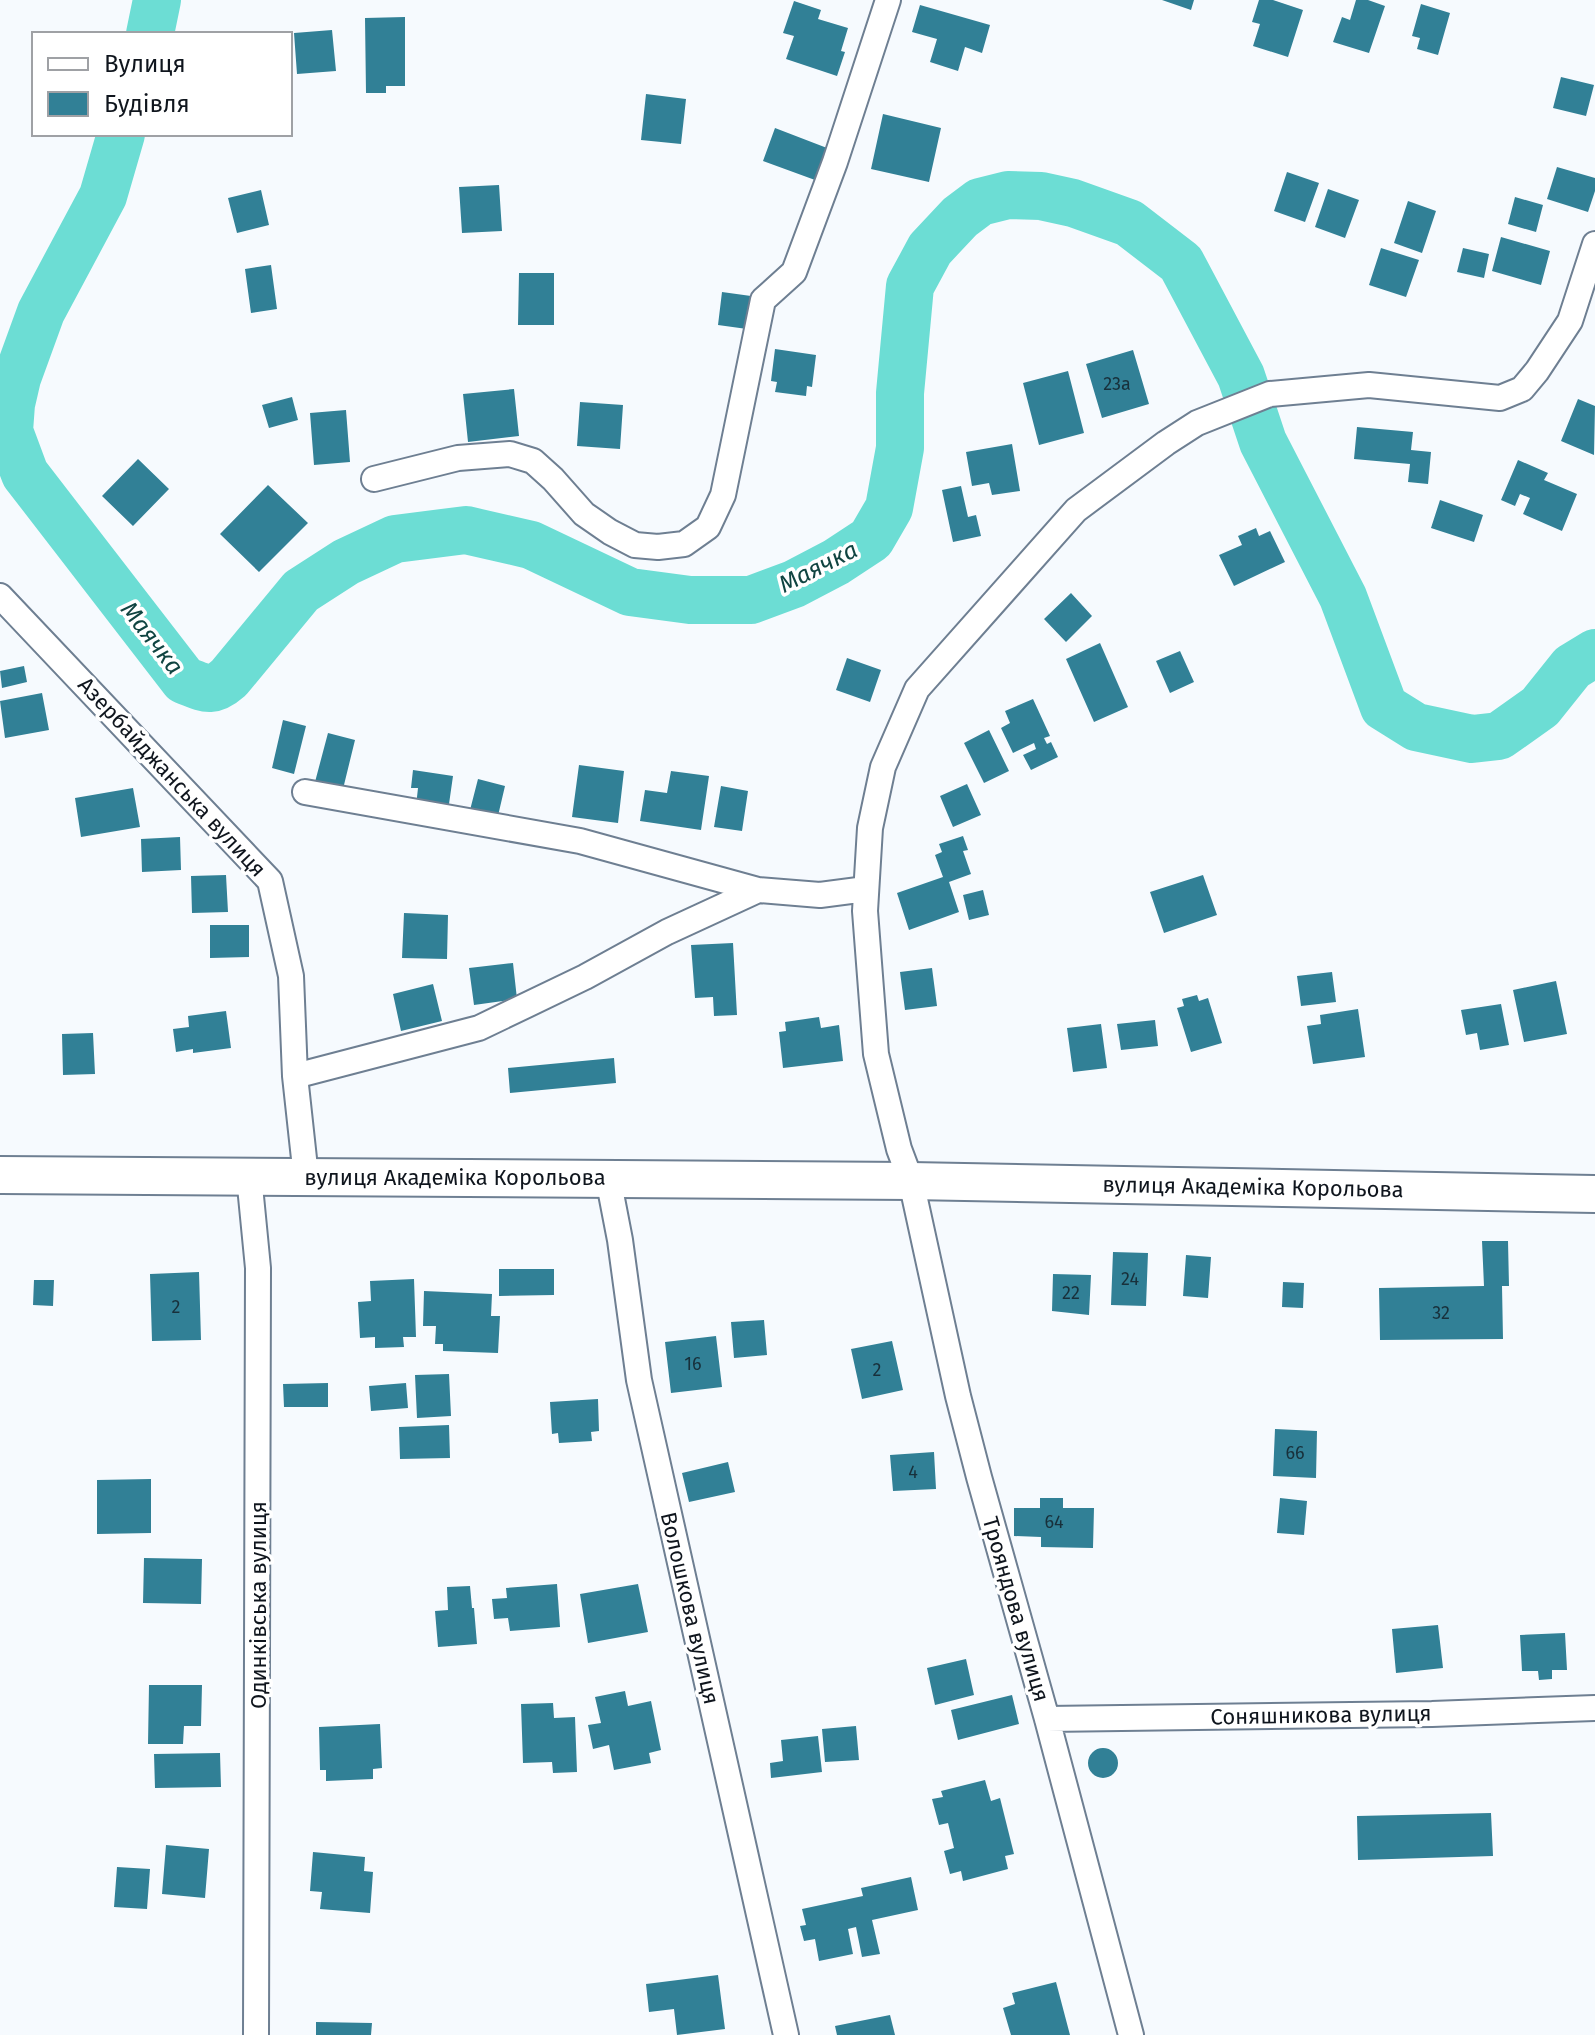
<svg xmlns="http://www.w3.org/2000/svg" width="1595" height="2035" viewBox="0 0 1595 2035" font-family="'Fira Sans',sans-serif">
<style>
.lines{fill:none;stroke-linecap:round;stroke-linejoin:round}
.river{stroke:#6cddd4;stroke-width:48}
.building{fill:#318096}
.street-casing{stroke:#6e7f92;stroke-width:28}
.secondary-casing{stroke:#6e7f92;stroke-width:40}
.street{stroke:#fff;stroke-width:24}
.secondary{stroke:#fff;stroke-width:36}
.labels{text-anchor:middle;dominant-baseline:central;stroke-width:7;stroke-linejoin:round;paint-order:stroke}
.number-label{font-size:18px;fill:#18303b}
.street-label{font-size:22px;fill:#0f151d;stroke:#fff}
.water-label{font-size:24px;font-style:italic;fill:#104441;stroke:#fff}
</style>
<rect width="100%" height="100%" fill="#f6fafe"/>
<g class="lines">
<path class="river" d="M150,34L157,0
M121,134L103,196L41,312L17,378L11,404L9,431L25,474L184,680C205,688 211,694 229,678L301,591L346,562L395,539L466,530L531,545L630,592L690,600H751L794,584L836,562L871,539L889,508L900,448V393L910,286L930,249L960,217L980,202L1008,195L1041,196L1073,203L1129,223L1181,263L1241,376L1263,442L1343,597L1384,707L1416,727L1472,739L1499,736L1540,707L1572,667L1595,653"/>
</g>
<path class="building" d="M1162,0H1194L1191,10Z
M1259,0H1273L1303,10L1288,57L1253,46L1260,24L1252,22Z
M1356,0H1368L1385,6L1369,53L1333,42L1342,17L1350,20Z
M794,1L821,10L818,19L848,28L841,51L845,52L837,76L786,59L794,36L783,33Z
M1421,4L1450,13L1438,55L1417,49L1420,38L1412,36Z
M920,5L990,25L982,53L965,47L958,71L930,62L937,39L912,32Z
M405,17V86H386V93H366L365,18Z
M332,30L336,71L297,74L294,33Z
M1561,77L1594,85L1586,116L1553,108Z
M646,94L686,99L681,144L641,140Z
M883,114L941,128L929,182L871,169Z
M775,128L827,148L815,180L763,161Z
M1557,167L1595,178V191L1588,212L1547,199Z
M1287,172L1319,183L1305,222L1274,211Z
M499,185L502,231L462,233L459,187Z
M1328,189L1359,200L1345,238L1315,227Z
M261,190L269,225L237,233L228,198Z
M1515,197L1543,205L1536,232L1508,224Z
M1408,201L1436,211L1422,253L1394,243Z
M1501,237L1550,251L1541,285L1492,271Z
M1381,248L1419,260L1406,297L1369,285Z
M1463,248L1489,254L1484,278L1457,272Z
M271,265L277,309L251,313L245,269Z
M519,273H554V325H518Z
M722,292L751,296L747,329L718,325Z
M775,349L816,355L812,387L807,386L806,396L775,392L777,382L771,381Z
M1133,350L1149,404L1102,418L1086,364Z
M1068,371L1084,433L1039,445L1023,383Z
M514,389L519,436L468,442L463,394Z
M292,397L298,420L269,428L262,405Z
M1578,399L1595,406L1594,455L1561,441Z
M580,402L623,405L620,449L577,446Z
M346,410L350,462L314,465L310,413Z
M1357,427L1413,432L1411,450L1431,452L1428,484L1408,482L1410,464L1354,459Z
M1012,444L1020,491L992,495L989,483L972,486L966,452Z
M138,459L169,489L133,526L102,496Z
M1518,460L1548,473L1544,480L1577,494L1562,531L1523,514L1530,498L1520,494L1515,506L1501,500Z
M268,485L308,523L259,572L220,534Z
M961,486L968,517L976,515L981,536L953,542L942,490Z
M1440,500L1483,515L1474,542L1431,528Z
M1256,528L1259,536L1270,531L1285,562L1234,586L1219,555L1242,545L1238,536Z
M1071,593L1092,616L1066,642L1044,619Z
M1100,643L1128,707L1094,722L1066,659Z
M1180,651L1194,682L1170,693L1156,661Z
M847,658L881,670L870,702L836,690Z
M24,666L27,682L2,688L0,671Z
M42,693L49,730L5,738L0,701Z
M1033,699L1050,736L1044,738L1047,744L1051,742L1058,757L1031,770L1023,755L1036,749L1034,743L1013,753L1001,728L1010,723L1005,711Z
M283,720L306,726L294,774L272,768Z
M989,730L1009,771L984,783L964,743Z
M328,733L355,740L343,789L315,782Z
M579,765L624,771L618,823L572,817Z
M413,770L453,776L448,811L416,806L418,788H411Z
M671,771L709,776L701,830L640,821L645,790L667,793Z
M478,779L505,786L497,820L469,814Z
M967,784L981,815L953,827L940,796Z
M721,786L748,791L742,831L714,827Z
M133,788L140,827L81,837L75,798Z
M963,836L968,850L963,851L971,874L949,882L959,912L909,930L897,893L943,877L935,855L942,852L939,844Z
M180,837L181,870L142,872L141,839Z
M226,875L228,912L192,913L191,876Z
M1203,875L1217,915L1164,933L1150,892Z
M983,890L989,915L969,920L963,895Z
M404,913L448,915L447,959L402,958Z
M210,925H249V957L210,958Z
M733,943L737,1015L714,1016L713,997L695,998L691,945Z
M513,963L517,999L474,1005L469,968Z
M932,968L937,1006L905,1010L900,972Z
M1332,972L1336,1002L1301,1006L1297,976Z
M1556,981L1567,1034L1524,1042L1513,990Z
M433,984L442,1021L401,1031L393,994Z
M1197,995L1199,1001L1208,998L1222,1043L1191,1052L1177,1008L1184,1006L1182,999Z
M1501,1004L1509,1045L1480,1050L1477,1033L1466,1035L1461,1010Z
M1358,1009L1365,1057L1313,1064L1307,1026L1321,1024L1320,1015Z
M226,1011L231,1048L193,1053V1049L176,1052L173,1029L189,1027L188,1016Z
M819,1017L821,1028L839,1025L843,1061L783,1068L779,1032L786,1031L785,1022Z
M1155,1020L1158,1046L1121,1050L1117,1024Z
M1101,1024L1107,1068L1073,1072L1067,1028Z
M93,1033L95,1074L63,1075L62,1034Z
M614,1058L616,1083L510,1093L508,1068Z
M1482,1241H1508L1509,1286H1502L1503,1339L1380,1340L1379,1288L1484,1286Z
M1113,1252L1148,1253L1146,1306L1111,1305Z
M1186,1255L1211,1257L1208,1298L1183,1296Z
M499,1269H554V1295L499,1296Z
M199,1272L201,1340L152,1341L150,1274Z
M1053,1274L1091,1275L1089,1315L1052,1311Z
M414,1279L416,1337H403L404,1347L375,1348V1337L360,1338L358,1302L371,1301L370,1281Z
M34,1280H54L53,1306L33,1305Z
M1283,1282L1304,1283L1303,1308L1282,1307Z
M424,1291L492,1294L491,1316H500L498,1353L443,1351V1344H435L436,1326H423Z
M764,1320L767,1355L734,1358L731,1322Z
M716,1336L722,1387L671,1393L665,1342Z
M892,1341L903,1390L862,1399L851,1349Z
M449,1374L451,1416L417,1418L415,1375Z
M328,1383V1407H284L283,1384Z
M406,1383L408,1408L371,1411L369,1386Z
M598,1399L599,1431L591,1432L592,1441L559,1443L558,1433L552,1434L550,1402Z
M449,1425L450,1458L400,1459L399,1427Z
M1275,1429L1317,1431L1316,1478L1273,1476Z
M934,1452L936,1489L893,1491L890,1455Z
M728,1462L735,1492L689,1502L682,1473Z
M151,1479V1533L97,1534V1480Z
M1040,1498H1063V1508H1094L1093,1548L1041,1547V1537L1014,1536V1508H1040Z
M1280,1498L1307,1501L1304,1535L1277,1533Z
M144,1558L202,1559L201,1604L143,1603Z
M557,1584L560,1627L510,1631L508,1618L494,1619L492,1599L507,1598L506,1588Z
M638,1584L648,1632L588,1643L580,1594Z
M470,1586L472,1608H474L477,1644L438,1647L435,1611L448,1610L447,1587Z
M1438,1625L1443,1668L1396,1673L1392,1629Z
M1565,1633L1567,1670H1552V1679L1539,1680L1538,1671H1522L1520,1635Z
M966,1659L974,1695L935,1705L927,1668Z
M149,1685H202L201,1726H184L183,1744H148Z
M625,1691L628,1706L651,1701L661,1750L649,1753L651,1763L614,1770L609,1745L593,1749L588,1725L601,1723L595,1697Z
M1012,1695L1019,1724L958,1740L951,1710Z
M553,1703L554,1718L575,1717L577,1772L553,1773L552,1762L523,1763L521,1704Z
M380,1724L382,1768L373,1769V1779L326,1781V1770H320L319,1727Z
M856,1726L859,1760L825,1762L822,1729Z
M818,1736L822,1772L771,1778L770,1763L783,1761L781,1740Z
M1088 1763a15 15 0 1 1 30 0a15 15 0 1 1-30 0Z
M220,1753L221,1787L155,1788L154,1754Z
M985,1780L991,1801L1000,1798L1014,1854L1005,1856L1008,1869L963,1881L961,1871L950,1874L944,1851L954,1848L948,1823L939,1825L932,1799L943,1797L941,1791Z
M1491,1813L1493,1856L1358,1860L1357,1816Z
M166,1845L209,1849L205,1898L162,1894Z
M313,1852L365,1857L364,1871L373,1872L370,1913L320,1909L322,1892L310,1891Z
M117,1867L150,1869L147,1909L114,1907Z
M911,1877L918,1910L872,1920L880,1954L862,1957L856,1927L848,1929L853,1954L819,1961L815,1939L804,1941L800,1926L806,1925L802,1909L863,1896L861,1888Z
M718,1975L725,2029L677,2035L674,2009L649,2012L646,1984Z
M1056,1982L1070,2035H1011L1003,2008L1015,2004L1012,1993Z
M890,2015L895,2035H837L835,2026Z
M316,2022L372,2023L371,2035H316Z"/>
<g class="lines">
<defs>
<path id="street" d="M374,479L458,458L510,454L533,461L553,479L584,514L610,532L635,545L658,547L684,544L708,527L723,495L763,300L794,272L835,162L888,0
M0,596L270,881L291,976L295,1076L306,1177
M305,792L580,841L758,890
M295,1076L479,1028L585,977L667,932L758,890L820,895L866,889
M249,1176L258,1268L256,2035
M608,1178L620,1240L639,1380L786,2035
M1047,1719L1432,1714L1595,1708
M1131,2035L1047,1719L979,1477L958,1396L911,1181L899,1149L876,1054L865,911L870,828L883,767L917,689L1076,510L1166,443L1197,423L1270,394L1369,385L1500,398L1522,389L1537,371L1570,321L1595,244"/>
<path id="secondary" d="M0,1175L911,1181L1595,1194"/>
</defs>
<use href="#street" class="street-casing"/>
<use href="#secondary" class="secondary-casing"/>
<use href="#street" class="street"/>
<use href="#secondary" class="secondary"/>
</g>
<g class="labels">
<g class="number-label">
<text x="1117" y="384">23а</text>
<text x="1130" y="1279">24</text>
<text x="1071" y="1293">22</text>
<text x="176" y="1307">2</text>
<text x="1441" y="1313">32</text>
<text x="693" y="1364">16</text>
<text x="877" y="1370">2</text>
<text x="1295" y="1453">66</text>
<text x="913" y="1472">4</text>
<text x="1054" y="1522">64</text>
</g>
<g class="street-label">
<text transform="translate(172 777) rotate(47)">Азербайджанська вулиця</text>
<text x="455" y="1177">вулиця Академіка Корольова</text>
<text transform="translate(1253 1187) rotate(1)">вулиця Академіка Корольова</text>
<text transform="translate(258 1605) rotate(-90)">Одинківська вулиця</text>
<text transform="translate(690 1608) rotate(77)">Волошкова вулиця</text>
<text transform="translate(1016 1609) rotate(74)">Трояндова вулиця</text>
<text transform="translate(1321 1715) rotate(-1)">Соняшникова вулиця</text>
</g>
<g class="water-label">
<text transform="translate(818 567) rotate(-27)">Маячка</text>
<text transform="translate(152 638) rotate(52)">Маячка</text>
</g>
</g>
<rect x="32" y="32" width="260" height="104" fill="#ffffff" stroke="#9fa1a5" stroke-width="2"/>
<rect x="48" y="58" width="40" height="12" fill="#ffffff" stroke="#9fa1a5" stroke-width="2"/>
<text x="104" y="72" font-size="24" fill="#0f151d">Вулиця</text>
<rect x="48" y="92" width="40" height="24" fill="#318096" stroke="#9fa1a5" stroke-width="2"/>
<text x="104" y="112" font-size="24" fill="#0f151d">Будівля</text>
</svg>
